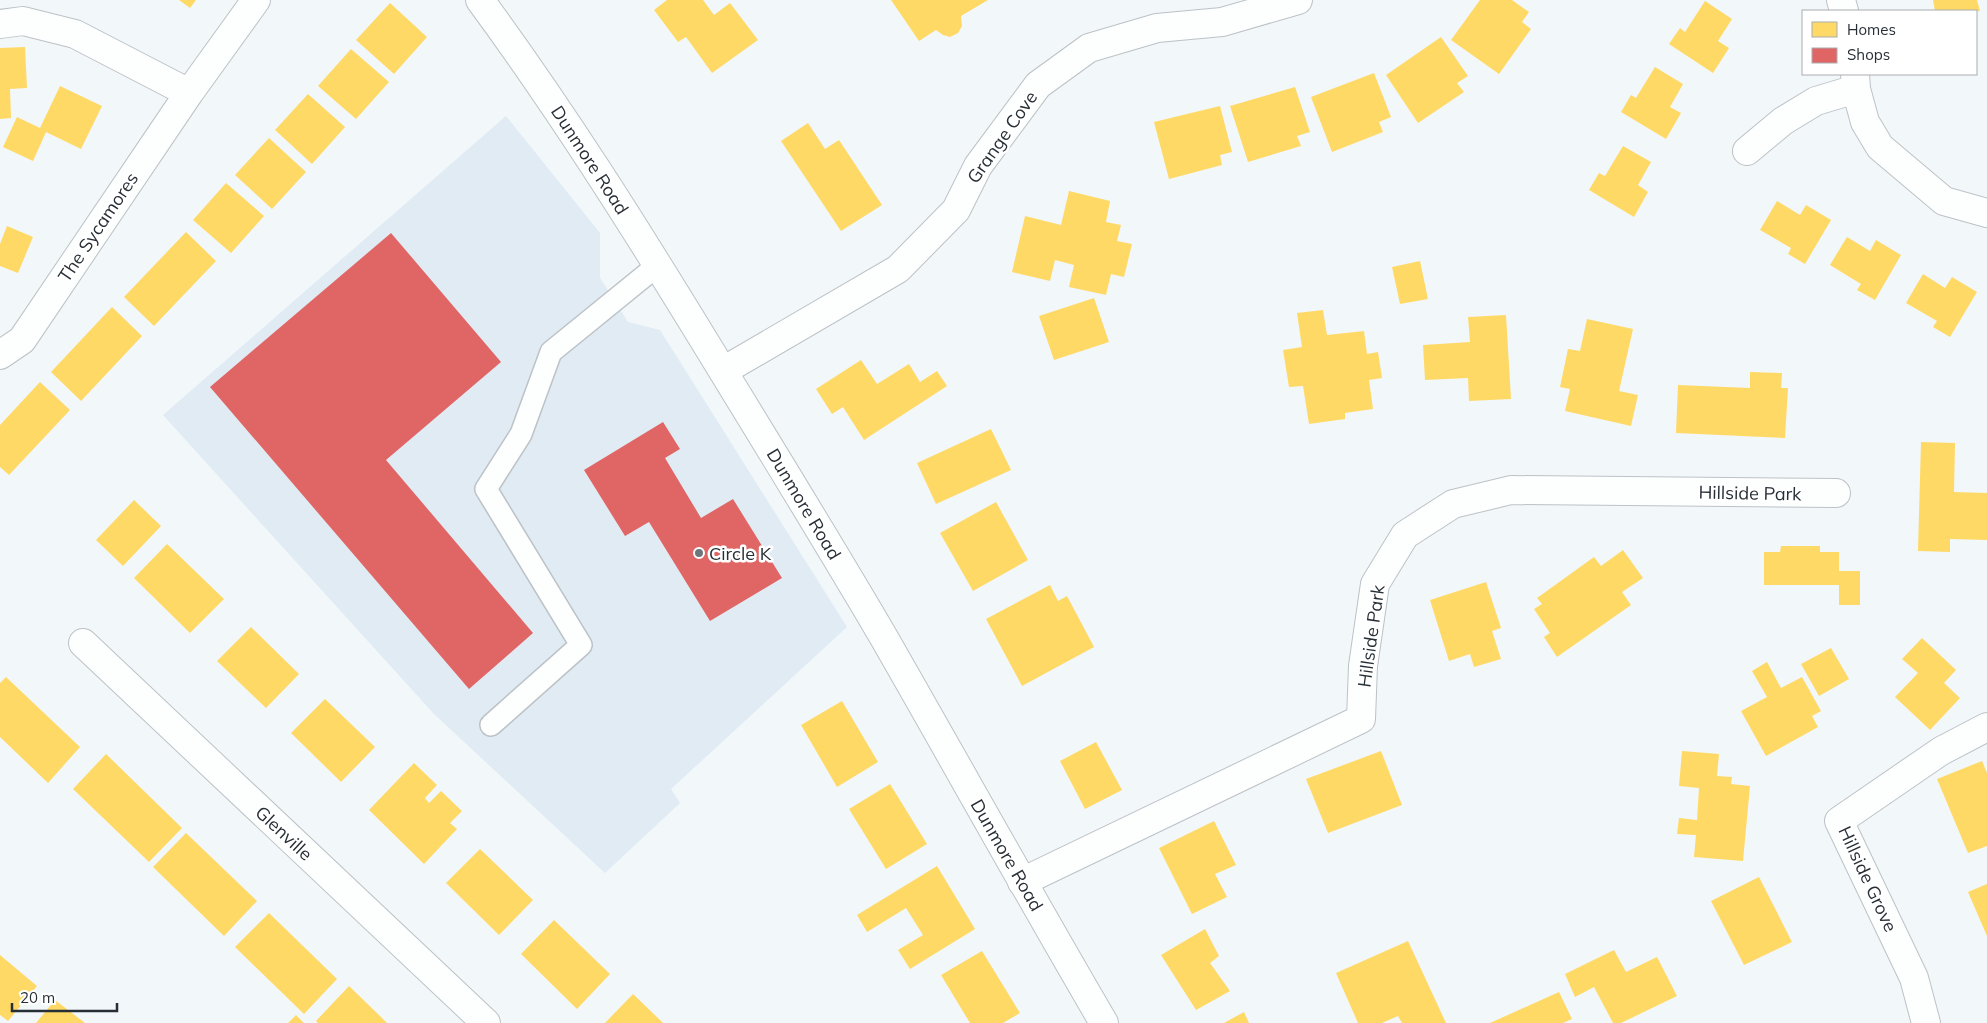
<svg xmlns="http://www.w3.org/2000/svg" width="1987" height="1023" viewBox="0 0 1987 1023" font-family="Mulish,sans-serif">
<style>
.built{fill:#e0ebf4}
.homes{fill:#ffd966}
.shops{fill:#e06666}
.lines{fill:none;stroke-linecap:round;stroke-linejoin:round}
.service-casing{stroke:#bcc2c6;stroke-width:24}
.minor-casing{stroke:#bcc2c6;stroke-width:30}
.secondary-casing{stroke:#bcc2c6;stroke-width:30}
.service{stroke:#fdfefe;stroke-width:21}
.minor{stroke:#fdfefe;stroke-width:28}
.secondary{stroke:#fdfefe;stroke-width:28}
.poi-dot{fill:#6e757b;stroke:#fff;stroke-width:2}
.labels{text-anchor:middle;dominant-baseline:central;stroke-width:5;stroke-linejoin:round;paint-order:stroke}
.street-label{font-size:18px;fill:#272f36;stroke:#fff}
.poi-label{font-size:18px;fill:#272f36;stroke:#fff;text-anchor:start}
</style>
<rect width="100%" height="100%" fill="#f2f7fa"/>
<path class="built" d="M506,116L600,233V278L628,322L660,330L847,627L671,789L680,803L605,873L434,714L163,415Z"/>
<path class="homes" d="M179,0H196L190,8Z
M667,0H703L714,15L730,3L758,40L712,73L686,37L678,42L654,10Z
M891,0H988L961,16L962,26L958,33L950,37L943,35L936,30L919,41Z
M1480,0H1512L1529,12L1522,22L1531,29L1499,74L1451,40Z
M1933,0H1977L1980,11H1935Z
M1705,1L1732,19L1718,41L1729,48L1713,73L1669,44L1680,28L1685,32Z
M390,3L427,37L394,74L356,40Z
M1441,37L1468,76L1457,83L1464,92L1418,123L1386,75Z
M25,47L27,88L10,89L11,118L0,119V48Z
M351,49L389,82L356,119L318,86Z
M1655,67L1683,84L1670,107L1681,113L1666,139L1621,112L1631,95L1636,98Z
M1374,73L1391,117L1379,122L1383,132L1332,152L1311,97Z
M60,86L102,106L81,149L46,132L33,161L3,147L17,117L40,128Z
M1295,87L1310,132L1297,136L1301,146L1248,162L1230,106Z
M308,94L345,127L312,164L275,130Z
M1220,106L1232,152L1220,155L1222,165L1169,179L1154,122Z
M808,123L825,149L839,140L882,205L841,231L781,141Z
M269,138L306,172L272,209L235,175Z
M1623,146L1651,162L1638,185L1648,192L1634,217L1589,190L1599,173L1605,176Z
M226,183L264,216L231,253L193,220Z
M1069,191L1110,201L1106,222L1121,225L1117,241L1132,244L1124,277L1111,274L1106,295L1069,287L1074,265L1055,260L1050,281L1012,272L1025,216L1061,225Z
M1777,201L1800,215L1806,205L1831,220L1805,264L1788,254L1791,248L1760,230Z
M7,226L33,237L18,273L0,266V244Z
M186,232L216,261L154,326L124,297Z
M1847,237L1870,251L1876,240L1901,255L1875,300L1857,290L1861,284L1830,265Z
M1420,261L1428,299L1400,304L1392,267Z
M1923,274L1945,288L1952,277L1977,292L1950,337L1933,327L1937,321L1906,303Z
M1094,298L1109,342L1054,360L1039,316Z
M112,307L142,336L81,401L51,372Z
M1323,310L1327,335L1364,331L1367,354L1378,352L1382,378L1369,380L1373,409L1345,413V419L1309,424L1303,386L1289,387L1283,350L1302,347L1297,313Z
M1506,315L1511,399L1469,401L1468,378L1425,380L1423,345L1470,342L1468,317Z
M1587,319L1633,329L1619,391L1638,395L1631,426L1565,411L1570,389L1560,387L1568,349L1580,351Z
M861,360L877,384L909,364L920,382L937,371L947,386L864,440L843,407L832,414L816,389Z
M1750,372L1782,373L1781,388H1788L1785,438L1676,433L1678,385L1750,388Z
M40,382L70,410L9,475L0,467V425Z
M991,429L1011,470L936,504L917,463Z
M1921,442L1955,443L1954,492L1987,493V540L1950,539V552L1918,551Z
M134,500L161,526L123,566L96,540Z
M996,502L1028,560L973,591L940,533Z
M167,544L224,599L190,633L134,578Z
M1781,546H1820V552H1839V571H1860V605H1839V585H1764V552H1780Z
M1623,550L1643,578L1622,592L1631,605L1557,657L1544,637L1550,633L1534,609L1542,604L1537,598L1594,557L1601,566Z
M1486,582L1501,628L1492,631L1501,659L1474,667L1470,654L1449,661L1430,600Z
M1050,585L1058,601L1067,596L1094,647L1022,686L986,619Z
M251,627L299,674L266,708L217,661Z
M1922,638L1956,670L1944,683L1960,698L1930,730L1895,697L1918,673L1902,659Z
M1831,648L1849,679L1819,696L1801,664Z
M1767,662L1781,688L1802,677L1821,711L1812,716L1818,727L1766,756L1741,711L1767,697L1752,671Z
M6,677L80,747L48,783L0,737V683Z
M325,699L375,747L341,782L291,733Z
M842,701L878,762L837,787L801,725Z
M1096,742L1122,790L1085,809L1060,761Z
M1381,751L1402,805L1328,833L1306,779Z
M1682,751L1719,754L1717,776L1732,777L1731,784L1750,786L1743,861L1694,857L1696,835L1677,834L1679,818L1697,820L1699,788L1679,786Z
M106,754L182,828L149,862L73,789Z
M1982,761L1987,773V846L1968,853L1937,779Z
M414,763L437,785L425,798L429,803L441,791L462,811L450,823L457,829L424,864L369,810Z
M890,784L927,844L886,869L849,809Z
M1214,821L1236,865L1215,874L1227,897L1192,914L1159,848Z
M186,833L257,901L224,936L153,867Z
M480,849L533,900L499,935L446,883Z
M937,866L975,929L910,969L898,950L923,935L906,908L867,932L857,915Z
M1759,877L1792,942L1744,965L1711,901Z
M1987,884V936L1968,892Z
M269,913L337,979L304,1014L235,947Z
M554,920L610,974L577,1009L521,954Z
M1205,929L1219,956L1210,963L1230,991L1196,1010L1161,955Z
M1408,941L1446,1023H1402L1398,1016L1382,1023H1358L1336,973Z
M1614,950L1626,972L1657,957L1677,996L1621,1023H1613L1594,987L1575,997L1565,974Z
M982,951L1020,1013L1003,1023H970L941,975Z
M0,955L37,986L8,1021L0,1015Z
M349,986L380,1016L387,1023H318L316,1021Z
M1559,992L1572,1019L1563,1023H1490Z
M633,994L660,1020L663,1023H605Z
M55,1000L85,1023H36Z
M1244,1012L1249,1023H1224Z
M296,1015L304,1023H288Z"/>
<path class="shops" d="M391,233L501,362L386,460L533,633L469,689L210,387Z
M663,422L680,449L665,458L701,518L733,499L782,578L710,621L649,522L625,536L584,470Z"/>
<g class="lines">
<defs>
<path id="service" d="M491,725L581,645L486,489L521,434L551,352L658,265"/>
<path id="minor" d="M1841,0L1844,11
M0,24L23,21L75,34L189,93
M1855,74L1856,89L1865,122L1880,147L1944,201L1987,213
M1747,151L1783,121L1816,101L1856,89
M0,355L22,340L189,93L256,0
M723,371L898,269L956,210L978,166L1038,85L1089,48L1157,28L1222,22L1298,0
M83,643L486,1023
M1022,882L1361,719L1363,666L1375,584L1405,535L1453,504L1511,490L1836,493
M1926,1023L1914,978L1839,821L1941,751L1987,727"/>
<path id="secondary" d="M480,0C561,110 634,226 705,342C765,440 825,537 883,636C957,765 1029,895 1104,1023"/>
</defs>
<use href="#service" class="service-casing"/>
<use href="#minor" class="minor-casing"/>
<use href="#secondary" class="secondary-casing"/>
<use href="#service" class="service"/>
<use href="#minor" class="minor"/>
<use href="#secondary" class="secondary"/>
</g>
<circle class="poi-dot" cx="699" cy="553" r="5"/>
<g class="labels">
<g class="street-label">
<text transform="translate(1002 137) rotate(-55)">Grange Cove</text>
<text transform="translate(590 160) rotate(57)">Dunmore Road</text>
<text transform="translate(98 227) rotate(-56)">The Sycamores</text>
<text transform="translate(1750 493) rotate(1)">Hillside Park</text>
<text transform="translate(804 504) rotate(59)">Dunmore Road</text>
<text transform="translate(1371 636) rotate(-82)">Hillside Park</text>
<text transform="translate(284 833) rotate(43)">Glenville</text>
<text transform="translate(1007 855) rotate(60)">Dunmore Road</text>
<text transform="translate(1868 879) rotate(65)">Hillside Grove</text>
</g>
<g class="poi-label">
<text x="709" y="553">Circle K</text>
</g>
</g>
<rect x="1802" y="10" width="175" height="65" fill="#ffffff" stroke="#a9acaf"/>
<rect x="1812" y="22" width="25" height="15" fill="#ffd966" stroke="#a9acaf"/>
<text x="1847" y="35" font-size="15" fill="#272f36">Homes</text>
<rect x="1812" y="48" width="25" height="15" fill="#e06666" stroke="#a9acaf"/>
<text x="1847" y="60" font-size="15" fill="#272f36">Shops</text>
<path d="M12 1003v8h105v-8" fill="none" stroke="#272f36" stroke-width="2.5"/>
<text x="20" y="1003" font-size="15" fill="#272f36" stroke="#ffffff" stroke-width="4" paint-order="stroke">20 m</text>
</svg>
